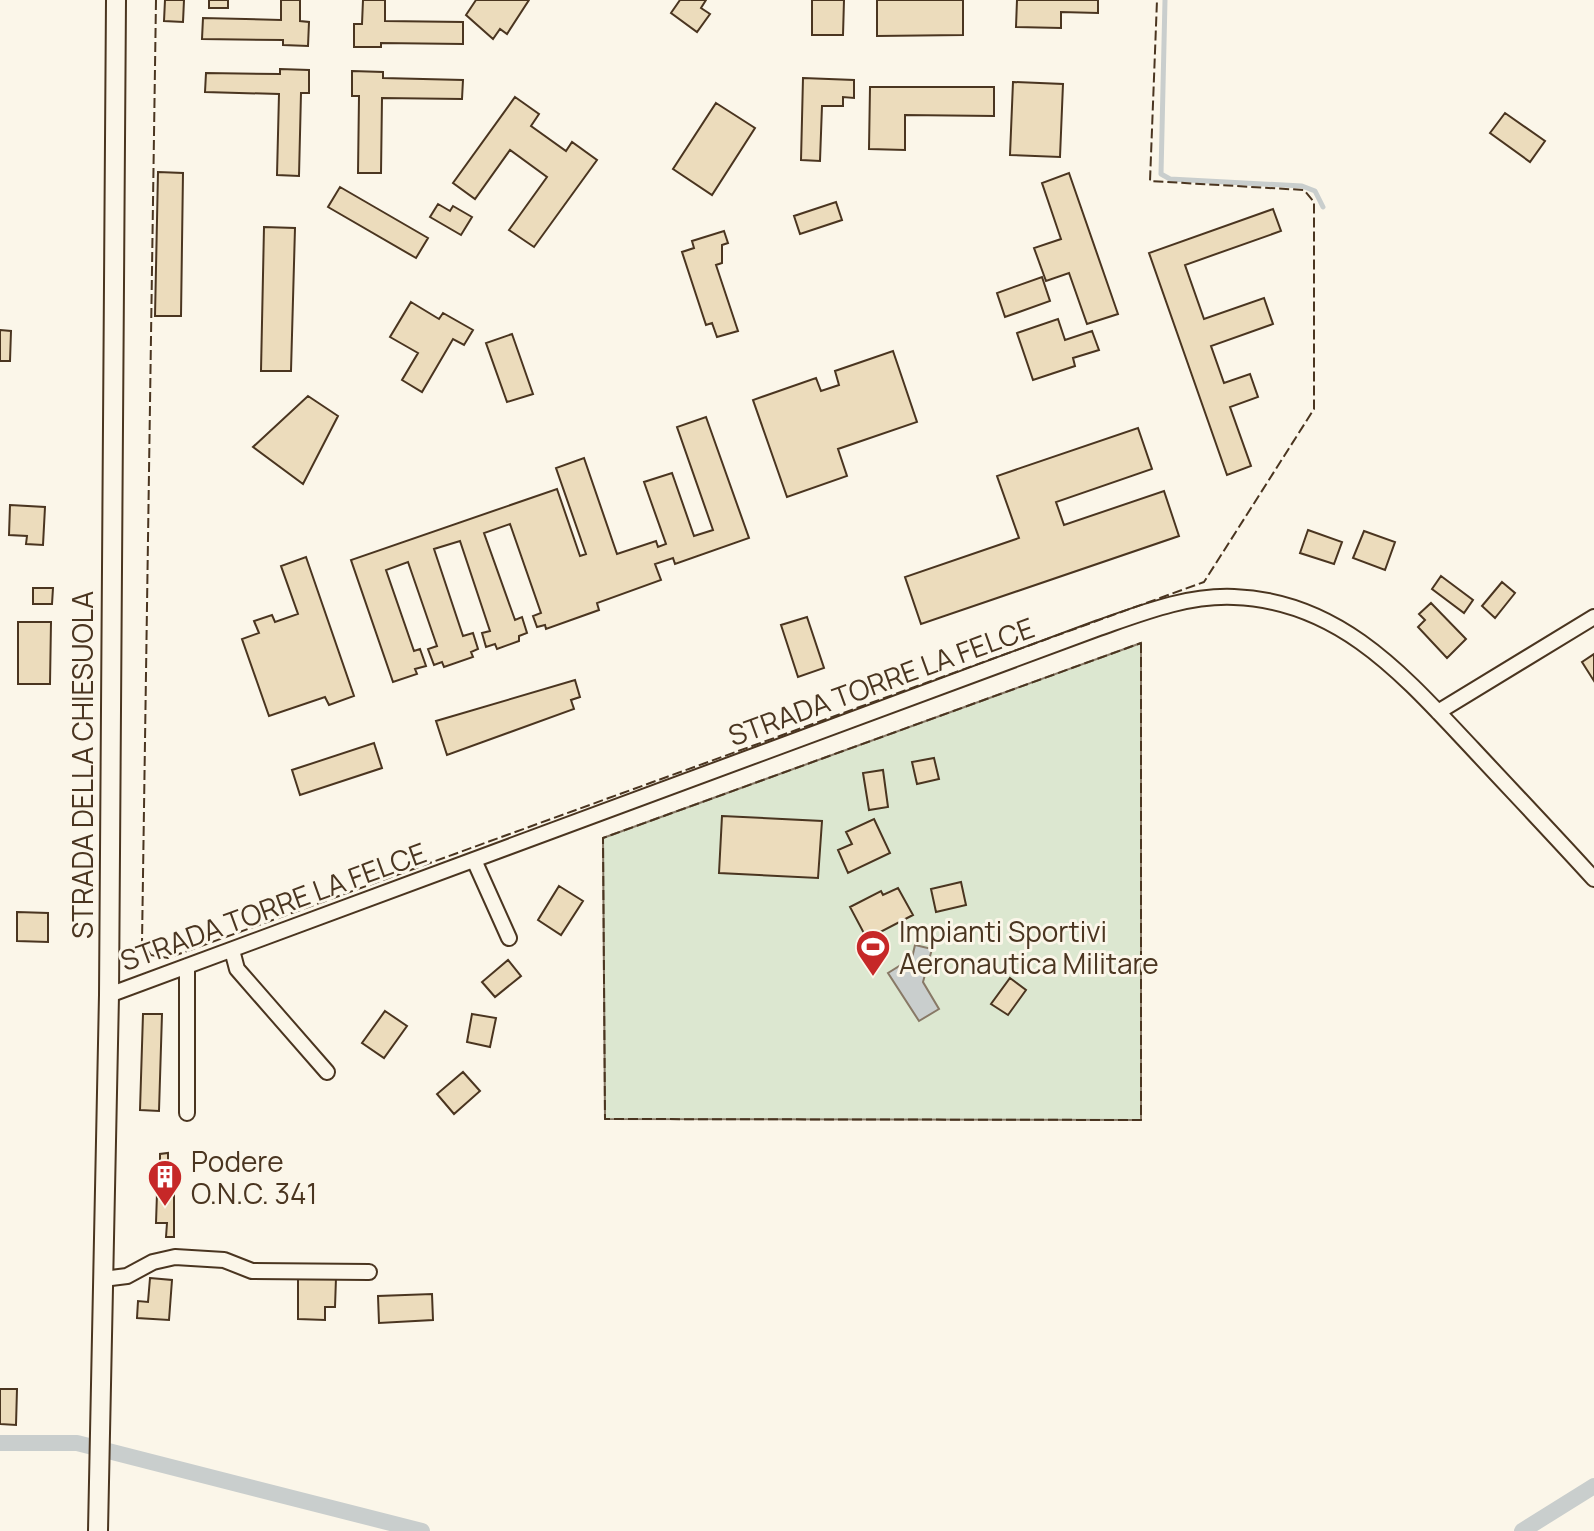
<svg xmlns="http://www.w3.org/2000/svg" width="1594" height="1531" viewBox="0 0 1594 1531" font-family="Manrope,sans-serif">
<style>
.green{fill:#dce7d0;stroke:#887966;stroke-width:2}
.water{fill:#c9cecd;stroke:#887966;stroke-width:2}
.lines{fill:none;stroke-linecap:round;stroke-linejoin:round}
.stream{stroke:#c9cecd;stroke-width:5}
.canal{stroke:#c9cecd;stroke-width:16}
.building{fill:#ecdcbc;stroke:#4a3520;stroke-width:2}
.minor-casing{stroke:#4a3520;stroke-width:18}
.tertiary-casing{stroke:#4a3520;stroke-width:22}
.minor{stroke:#fbf6e9;stroke-width:14}
.tertiary{stroke:#fbf6e9;stroke-width:18}
.fence{stroke:#4a3520;stroke-width:2;stroke-dasharray:10 4;stroke-linecap:butt}
.labels{text-anchor:middle;dominant-baseline:central;stroke-width:6;stroke-linejoin:round;paint-order:stroke}
.street-label{font-size:28px;fill:#4a3520;stroke:#fbf6e9}
.poi-label{font-size:28px;fill:#4a3520;stroke:#fbf6e9;text-anchor:start}
</style>
<rect width="100%" height="100%" fill="#fbf6e9"/>
<path class="green" d="M1141,643V1120L605,1119L603,838Z"/>
<path class="water" d="M915,945L932,949L923,982L939,1009L919,1021L888,973L912,958Z"/>
<g class="lines">
<path class="stream" d="M1165,0L1161,174L1170,179L1302,186L1315,191L1323,207"/>
<path class="canal" d="M0,1443H77L422,1531
M1522,1531L1594,1486"/>
</g>
<path class="building" d="M165,0H184L183,22L164,21Z
M209,0H228V8H209Z
M281,0H300V21L309,22L308,46L283,45V40L202,39L203,18L281,20Z
M363,0H385V21L463,22V44L381,43V47H354V24H362Z
M476,0H529L507,34L500,29L493,39L466,15Z
M680,0H706L701,8L710,14L697,32L671,13Z
M812,0H844L843,35H812Z
M877,0H963V35L877,36Z
M1017,0H1098V13L1061,12V28L1016,27Z
M280,69L309,70V93H301L299,176L277,175L279,94L205,92L206,73L280,74Z
M352,71L383,72V78L463,80L462,99L382,98L381,173H358L359,96H352Z
M803,78L854,80V98L843,97V106H822L820,161L801,160Z
M1013,82L1063,84L1060,157L1010,155Z
M870,87H994V116L905,115V150L869,149Z
M515,97L539,114L531,126L566,151L572,142L597,160L534,247L509,230L547,177L510,150L475,199L453,183Z
M716,103L755,128L712,195L673,169Z
M1505,113L1545,141L1530,162L1490,133Z
M158,172L183,173L181,316H155Z
M1069,173L1118,314L1087,324L1069,273L1046,281L1034,248L1061,239L1042,183Z
M340,187L428,238L416,258L328,207Z
M836,202L842,220L800,234L794,216Z
M438,204L450,211L453,206L472,217L461,235L430,217Z
M1273,209L1281,231L1185,265L1204,319L1264,298L1273,324L1211,346L1224,383L1250,374L1258,397L1230,407L1251,466L1227,475L1149,253Z
M264,227L295,228L291,371H261Z
M724,231L728,243L722,245V263L716,265L738,331L717,337L712,323L706,325L682,252L694,248L692,241Z
M1042,277L1050,301L1005,317L997,293Z
M411,302L439,319L443,313L473,330L464,345L453,339L422,392L402,380L418,353L390,337Z
M1058,319L1065,340L1092,331L1099,350L1073,358L1075,366L1033,380L1017,333Z
M0,330L11,331L10,361H0Z
M512,334L533,394L507,402L486,343Z
M893,351L917,422L838,449L847,476L787,497L753,400L816,378L821,391L839,385L835,371Z
M308,396L338,416L303,484L253,447Z
M706,417L749,538L675,564L673,558L655,564L661,580L597,603L599,610L546,629L545,625L537,627L533,616L541,613L510,524L484,533L515,620L522,617L527,633L519,636V641L497,649L495,644L486,647L482,633L490,631L460,541L434,549L463,636L473,633L478,649L471,652L473,657L444,667L442,662L434,665L428,649L437,646L408,562L386,570L414,651L420,649L426,666L415,669L417,674L393,682L351,560L557,489L580,556L586,554L556,468L584,458L617,554L656,541L658,547L666,544L644,482L672,473L694,536L713,530L677,427Z
M1138,428L1152,469L1056,502L1064,525L1164,491L1179,536L921,624L905,577L1019,538L997,476Z
M10,505L45,507L43,545L26,544L27,536L9,535Z
M1308,530L1342,542L1334,564L1300,553Z
M1364,531L1395,542L1385,570L1353,558Z
M306,557L354,696L329,705L325,697L269,716L242,639L259,633L254,621L272,615L275,622L298,614L281,566Z
M1441,576L1473,600L1464,613L1432,589Z
M1502,582L1515,593L1495,618L1482,606Z
M33,588H53L52,604H33Z
M1431,603L1466,639L1447,658L1418,627L1425,620L1419,614Z
M807,617L824,668L798,677L781,625Z
M18,622H51L50,684H18Z
M1594,654V681L1582,662Z
M575,680L580,697L571,700L574,709L447,755L436,721Z
M374,743L382,768L300,795L292,770Z
M934,758L939,779L917,784L912,762Z
M883,770L888,807L869,810L863,773Z
M722,816L822,821L818,878L719,873Z
M874,819L890,853L848,873L838,850L852,844L846,832Z
M961,882L966,905L936,912L931,889Z
M559,886L583,901L561,935L538,920Z
M898,888L913,915L867,939L850,907L881,891L883,895Z
M17,912L48,913V942L17,941Z
M508,960L521,976L495,997L482,982Z
M1010,978L1026,990L1008,1015L991,1004Z
M385,1011L407,1026L384,1058L362,1043Z
M143,1014H162L159,1111L140,1110Z
M472,1014L496,1018L490,1047L467,1042Z
M463,1072L480,1091L454,1114L437,1094Z
M168,1153V1165H160V1154Z
M157,1193H174V1237H166L167,1223H156Z
M298,1277L336,1278L335,1307H325V1320L298,1319Z
M150,1278L172,1280L169,1320L137,1318L138,1301L148,1302Z
M432,1294L433,1320L379,1323L378,1296Z
M0,1389H17L16,1425L0,1424Z"/>
<g class="lines">
<defs>
<path id="minor" d="M1438,712L1594,617
M474,860L509,938
M232,950L237,969L327,1072
M109,995L1099,628C1142,613 1187,595 1234,597C1341,601 1405,677 1473,749C1513,792 1554,835 1594,879
M187,1113V966
M103,1279L127,1276L153,1262L175,1257L224,1260L252,1271L369,1272"/>
<path id="tertiary" d="M98,1531L109,995L116,0"/>
</defs>
<use href="#minor" class="minor-casing"/>
<use href="#tertiary" class="tertiary-casing"/>
<use href="#minor" class="minor"/>
<use href="#tertiary" class="tertiary"/>
<path class="fence" d="M156,0L142,943L151,955L168,958L1204,582L1314,409V202L1304,190L1150,181L1157,0
M1141,643V1120L605,1119L603,838Z"/>
</g>
<defs>
<symbol id="stadium-pin" viewBox="-11 -11 22 30"><path d="M0 17L-7.5 6A9.5 9.5 0 1 1 7.5 6Z" fill="#c62828" stroke="#fbf6e9"/><path d="M0-5a6.5 5 0 1 0 0 10a6.5 5 0 1 0 0-10ZM-3.5-1.8h7v3.6h-7Z" fill="#fff"/></symbol>
<symbol id="building-pin" viewBox="-11 -11 22 30"><path d="M0 17L-7.5 6A9.5 9.5 0 1 1 7.5 6Z" fill="#c62828" stroke="#fbf6e9"/><path d="M-4-6H4V6H1V3H-1V6H-4ZM-2.5-4.3h1.7v1.8h-1.7ZM.8-4.3h1.7v1.8H.8ZM-2.5-1h1.7V.8h-1.7ZM.8-1h1.7V.8H.8Z" fill="#fff"/></symbol>
</defs>
<g fill-rule="evenodd">
<use href="#stadium-pin" x="853" y="927" width="40" height="54"/>
<use href="#building-pin" x="145" y="1157" width="40" height="54"/>
</g>
<g class="labels">
<g class="street-label">
<text transform="translate(881 681) rotate(-20)">STRADA TORRE LA FELCE</text>
<text transform="translate(82 765) rotate(-90)">STRADA DELLA CHIESUOLA</text>
<text transform="translate(273 906) rotate(-20)">STRADA TORRE LA FELCE</text>
</g>
<g class="poi-label">
<text x="899" y="931">Impianti Sportivi<tspan x="899" dy="32">Aeronautica Militare</tspan></text>
<text x="191" y="1161">Podere<tspan x="191" dy="32">O.N.C. 341</tspan></text>
</g>
</g>
</svg>
